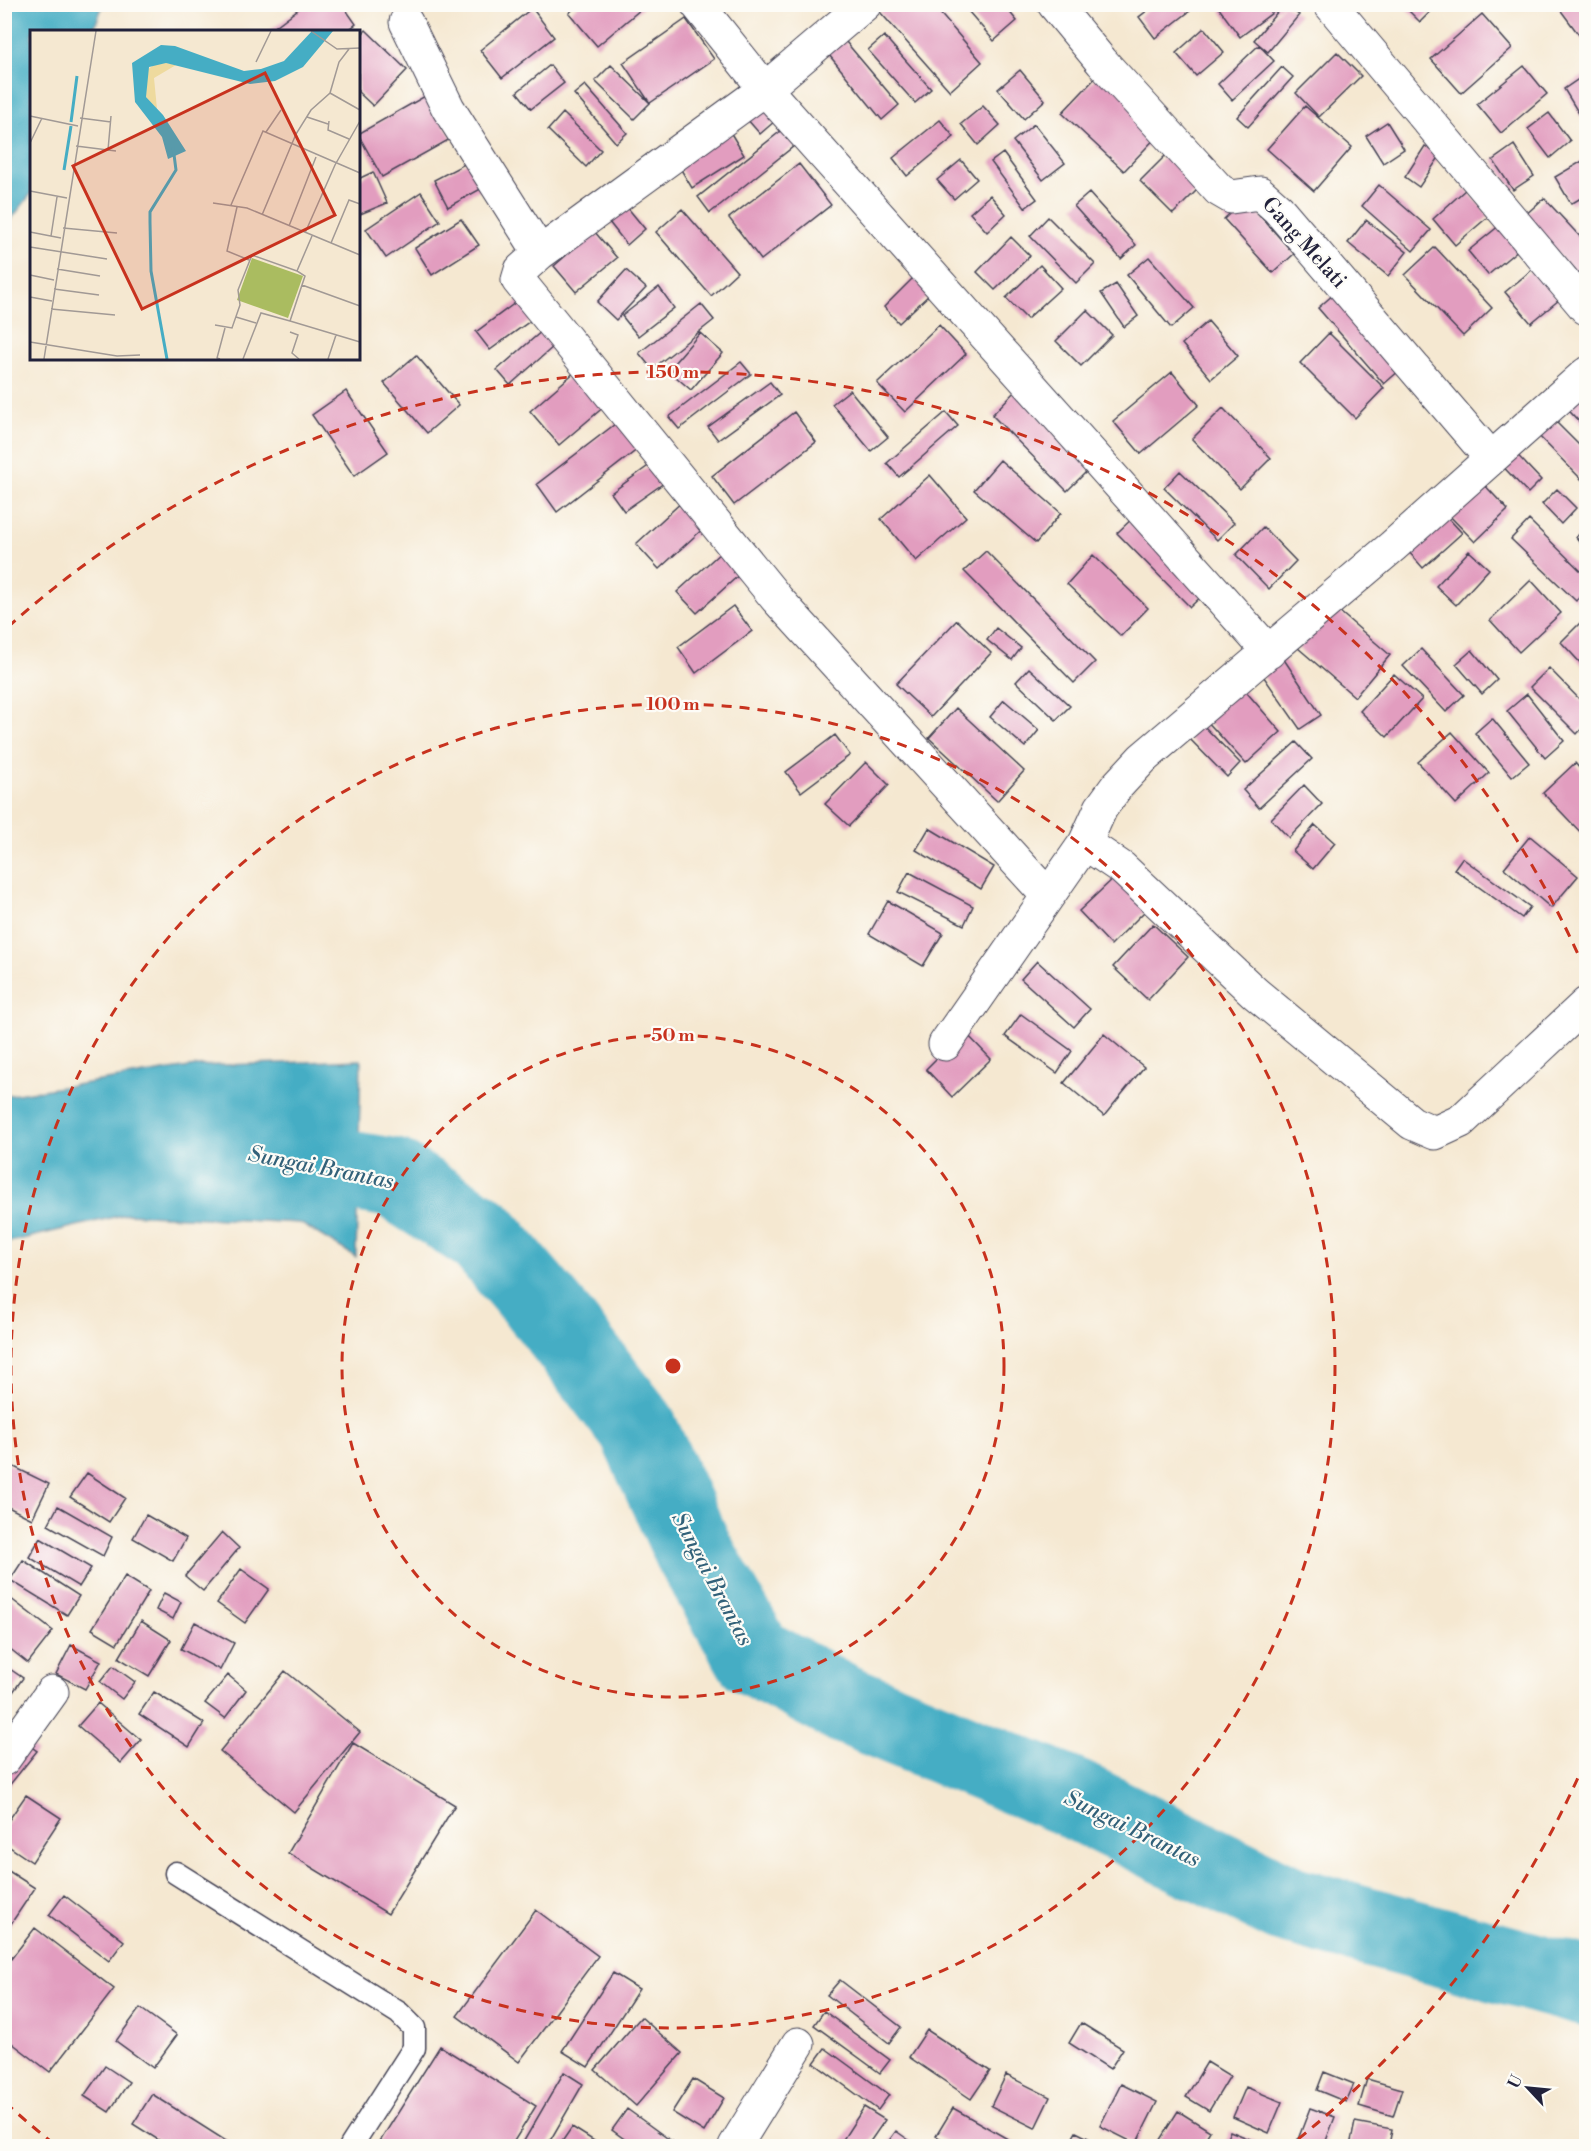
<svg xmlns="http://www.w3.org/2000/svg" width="1591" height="2151" viewBox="0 0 1591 2151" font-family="'Libre Bodoni',serif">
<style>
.water{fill:#45adc4;stroke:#346880;stroke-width:1.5}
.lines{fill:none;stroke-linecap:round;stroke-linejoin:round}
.river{stroke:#45adc4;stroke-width:80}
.building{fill:#e29dbf}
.service-casing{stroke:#424052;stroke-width:25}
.minor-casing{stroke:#424052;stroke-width:35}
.service{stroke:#fff;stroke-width:22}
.minor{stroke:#fff;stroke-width:33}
.ring{fill:none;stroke:#c8321e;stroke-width:3;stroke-dasharray:10 8}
.labels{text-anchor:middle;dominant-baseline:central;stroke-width:4.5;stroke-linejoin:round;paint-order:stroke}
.street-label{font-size:21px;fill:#22223b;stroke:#fdfcf7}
.water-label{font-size:22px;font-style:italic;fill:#326179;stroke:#fdfcf7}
.inset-river{fill:none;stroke:#45adc4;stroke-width:3}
.inset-road{fill:none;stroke:#a19995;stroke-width:1.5}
.view{fill:#c8321e;fill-opacity:0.15;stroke:#c8321e;stroke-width:3}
.inset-edge{fill:none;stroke:#22223b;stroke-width:3}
.centre{fill:#c8321e;stroke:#fdfcf7;stroke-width:3}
.ring-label{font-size:18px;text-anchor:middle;font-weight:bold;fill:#c8321e;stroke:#fdfcf7;stroke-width:4.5;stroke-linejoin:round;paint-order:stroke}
</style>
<rect width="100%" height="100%" fill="#fdfcf7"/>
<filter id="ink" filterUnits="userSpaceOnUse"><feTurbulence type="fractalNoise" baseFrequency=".0167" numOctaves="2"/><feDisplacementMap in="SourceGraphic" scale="12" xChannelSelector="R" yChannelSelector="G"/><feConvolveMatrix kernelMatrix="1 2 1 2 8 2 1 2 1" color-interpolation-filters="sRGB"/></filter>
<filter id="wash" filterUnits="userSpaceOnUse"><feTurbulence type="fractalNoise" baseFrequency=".008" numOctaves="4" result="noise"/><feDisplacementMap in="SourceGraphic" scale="24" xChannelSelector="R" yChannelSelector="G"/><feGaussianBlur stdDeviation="1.35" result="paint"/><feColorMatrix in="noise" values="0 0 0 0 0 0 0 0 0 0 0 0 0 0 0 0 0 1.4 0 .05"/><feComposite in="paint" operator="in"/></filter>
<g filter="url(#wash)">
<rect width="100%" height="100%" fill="#f5e8d1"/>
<path class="water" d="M5,4L103,5L93,31L32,32L31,194L5,227Z
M361,1060L356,1257L300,1223L127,1214L5,1243V1096L196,1066Z"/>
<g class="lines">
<path class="river" d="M251,1154L393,1178L481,1234L551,1316L637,1427L694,1552L754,1656L842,1703L1074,1799L1289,1905L1586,1987"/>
</g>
<g id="blocks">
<path class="building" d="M305,4H342L356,24L346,32H268Z
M579,4H647L597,46L569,13Z
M888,4H932L982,62L950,91L880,12Z
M962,4H1003L1017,21L994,41Z
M1156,4H1199L1155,38L1139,17Z
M1220,4H1284L1240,37L1218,7Z
M1284,4L1299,15L1268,52L1254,40Z
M1402,4H1438L1420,22Z
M1556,4H1586V41L1585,43Z
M532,8L554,37L502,78L480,50Z
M1482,14L1512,48L1461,93L1431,59Z
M686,19L714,59L650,103L623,63Z
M1204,28L1224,52L1196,76L1176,53Z
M366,30L407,70L373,106L358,92V38Z
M841,36L899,105L882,120L825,50Z
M884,36L931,89L915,103L868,50Z
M1259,45L1274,61L1232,100L1218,84Z
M1337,52L1361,76L1319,117L1296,93Z
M550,65L564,83L531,109L517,92Z
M611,65L650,103L634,119L595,81Z
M1524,66L1547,94L1501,133L1477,104Z
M1282,67L1293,77L1248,127L1237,117Z
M1020,70L1045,100L1024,119L998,89Z
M1102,71L1164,129L1124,171L1062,113Z
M1586,74V114L1581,117L1564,89Z
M585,85L627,133L616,143L574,94Z
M427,95L452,138L382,177L358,134Z
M757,99L775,121L760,134L741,112Z
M983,106L1000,125L978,145L961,124Z
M1305,106L1352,147L1314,191L1267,149Z
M563,113L601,150L586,167L548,130Z
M1549,113L1570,141L1550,158L1528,129Z
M940,120L954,137L907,176L893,158Z
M1387,122L1404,149L1383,163L1366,136Z
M1034,124L1065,163L1043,180L1013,141Z
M787,126L799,142L710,213L698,197Z
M729,130L744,155L692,188L677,163Z
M1514,145L1534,176L1513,190L1493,160Z
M1425,146L1440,156L1419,187L1405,177Z
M1169,152L1201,186L1173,214L1140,181Z
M1003,153L1037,199L1025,208L991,162Z
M474,159L488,185L448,207L434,180Z
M961,160L977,179L954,199L937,180Z
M1584,160L1586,164V195L1571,204L1555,177Z
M799,164L831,205L761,260L729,218Z
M373,172L387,203L358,215V179Z
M1379,185L1431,230L1413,251L1362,206Z
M1466,189L1489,216L1455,245L1433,219Z
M421,192L440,221L386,258L366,229Z
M1089,193L1136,245L1121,259L1074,206Z
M990,195L1006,214L987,232L970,213Z
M1544,198L1586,243V272L1580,278L1523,217Z
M1245,199L1294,254L1273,273L1224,219Z
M627,207L645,229L627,245L609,222Z
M682,209L737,272L711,296L656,232Z
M1048,217L1095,264L1076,283L1030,236Z
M461,219L479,245L432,275L415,248Z
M1366,220L1407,252L1388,276L1348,243Z
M1500,225L1519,249L1488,275L1468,251Z
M594,231L617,258L576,292L554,266Z
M1011,237L1030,256L995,290L977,272Z
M1435,247L1492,308L1463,336L1405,275Z
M1149,257L1194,308L1171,328L1127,275Z
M1040,265L1061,288L1027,319L1006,298Z
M1533,269L1559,300L1531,323L1505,292Z
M626,270L646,288L616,320L597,302Z
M914,277L930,294L899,323L884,307Z
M1116,284L1138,316L1124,327L1101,293Z
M659,287L674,308L638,336L622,316Z
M1342,287L1408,363L1384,384L1318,308Z
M523,297L537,316L490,350L476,332Z
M701,304L714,320L652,369L639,353Z
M1087,310L1112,335L1081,366L1056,341Z
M1208,321L1238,356L1211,379L1182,344Z
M550,324L562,339L510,385L497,370Z
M939,325L966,354L905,412L877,383Z
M700,333L723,353L691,390L668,370Z
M1329,333L1384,388L1355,418L1300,363Z
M416,355L459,405L427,433L384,383Z
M741,362L751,374L679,429L669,417Z
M576,371L605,406L559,445L530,411Z
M1172,372L1199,405L1141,454L1113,421Z
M770,382L780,395L718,440L708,427Z
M1586,384V429L1561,402Z
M850,390L888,437L871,451L832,404Z
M346,391L388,452L354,476L312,415Z
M1015,391L1090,468L1067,491L992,415Z
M1223,408L1271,458L1240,489L1192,439Z
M794,412L816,442L734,505L712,476Z
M946,412L958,426L899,477L887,463Z
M1548,414L1586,452V484L1532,429Z
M623,418L643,445L557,512L537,484Z
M1508,445L1541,480L1528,493L1494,457Z
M658,459L671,478L624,511L611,493Z
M1000,460L1061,513L1036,543L974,490Z
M1180,471L1234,523L1217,540L1164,488Z
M930,475L966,517L916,561L881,519Z
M1478,478L1508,510L1475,542L1444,510Z
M1557,489L1576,508L1561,524L1542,504Z
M684,500L707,525L659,569L636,544Z
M1440,509L1462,533L1423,568L1402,544Z
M1136,515L1208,590L1190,607L1117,533Z
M1529,520L1586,576V590L1576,601L1511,539Z
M1263,527L1296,561L1269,589L1236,555Z
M1586,528V550L1576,537Z
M986,551L1095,662L1074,683L964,571Z
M1469,551L1489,569L1456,605L1436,586Z
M720,553L740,574L697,613L677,592Z
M1093,555L1148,608L1121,636L1067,584Z
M1531,580L1561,613L1519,652L1490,620Z
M733,606L752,631L696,673L678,647Z
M1333,606L1390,655L1355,697L1298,648Z
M1586,617V669L1561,642Z
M957,620L991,653L931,717L896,684Z
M996,628L1021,648L1012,660L987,640Z
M1421,649L1464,695L1446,712L1403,666Z
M1472,650L1497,680L1482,694L1456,664Z
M1281,655L1321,715L1300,729L1259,670Z
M1029,668L1070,706L1056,720L1016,682Z
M1549,668L1586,706V724L1577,734L1530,687Z
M1394,674L1422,699L1387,737L1360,711Z
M1241,686L1281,732L1246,764L1205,719Z
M1527,694L1564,741L1545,758L1507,711Z
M1004,700L1039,730L1025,747L990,717Z
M956,708L1024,771L997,801L929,738Z
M1492,718L1529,763L1512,777L1475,733Z
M1200,722L1240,763L1227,777L1186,735Z
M1452,732L1489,773L1456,804L1418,762Z
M835,735L850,755L801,792L786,772Z
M1296,742L1312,759L1259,808L1243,790Z
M866,762L889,785L849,826L825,804Z
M1575,763L1586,776V838L1543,793Z
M1304,785L1322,804L1289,838L1271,819Z
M1315,825L1335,843L1313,869L1293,851Z
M929,828L994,867L981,889L916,850Z
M1530,836L1578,876L1551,908L1504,868Z
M1462,858L1530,907L1522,918L1454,869Z
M909,872L973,906L964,925L898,892Z
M1116,876L1147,909L1111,945L1079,911Z
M888,901L943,933L923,966L869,934Z
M1153,924L1188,957L1148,1000L1113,967Z
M1037,961L1090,1009L1074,1027L1021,979Z
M1021,1014L1072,1051L1057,1073L1005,1036Z
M964,1031L991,1059L952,1097L926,1069Z
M1104,1034L1144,1067L1104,1116L1064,1083Z
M4,1462L49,1484L32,1519L4,1505Z
M87,1473L125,1498L109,1522L70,1497Z
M58,1506L112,1537L103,1556L48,1525Z
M146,1515L186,1538L173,1561L133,1538Z
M222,1532L239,1548L203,1591L185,1576Z
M40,1538L91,1568L79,1587L29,1557Z
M23,1560L79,1596L67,1615L10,1580Z
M241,1569L269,1589L245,1623L217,1603Z
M125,1576L149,1591L117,1644L92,1629Z
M164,1593L181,1602L173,1619L156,1610Z
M6,1595L53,1631L28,1663L4,1644Z
M141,1621L171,1640L149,1676L119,1658Z
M195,1622L234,1643L220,1670L181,1649Z
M71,1645L101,1661L85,1689L56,1674Z
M4,1665L23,1678L8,1699L4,1697Z
M113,1666L135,1682L122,1699L100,1682Z
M285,1671L360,1732L294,1812L220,1751Z
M228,1675L246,1690L225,1718L205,1703Z
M154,1692L204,1723L189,1747L139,1714Z
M98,1703L141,1740L121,1763L78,1726Z
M26,1743L37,1751L8,1787L4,1784V1770Z
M353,1743L455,1805L388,1914L288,1853Z
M26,1795L61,1818L32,1862L4,1843V1827Z
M4,1868L35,1888L4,1934Z
M64,1895L124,1941L109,1961L49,1915Z
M536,1910L598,1956L519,2062L457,2016Z
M35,1928L114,1989L50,2072L4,2037V1968Z
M613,1973L639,1989L588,2067L562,2051Z
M840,1980L901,2027L889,2043L827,1995Z
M140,2008L177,2035L153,2068L116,2041Z
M824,2011L890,2060L880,2073L814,2025Z
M641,2017L682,2053L636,2106L595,2070Z
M1081,2023L1123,2049L1110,2069L1069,2043Z
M927,2030L990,2071L971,2099L909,2057Z
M440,2046L536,2106L511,2146H377Z
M825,2048L889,2095L878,2110L814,2063Z
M1207,2062L1230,2076L1209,2111L1186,2097Z
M105,2066L129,2082L109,2112L84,2096Z
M564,2072L583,2084L547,2146H521Z
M1324,2072L1354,2084L1346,2102L1317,2090Z
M1006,2075L1050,2097L1035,2128L991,2106Z
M693,2079L724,2098L704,2132L672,2112Z
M1367,2079L1402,2089L1393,2116L1359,2106Z
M1121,2084L1157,2102L1136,2144L1100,2126Z
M1246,2087L1282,2102L1269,2133L1233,2117Z
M152,2094L234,2146H168L133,2124Z
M864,2107L885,2120L867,2146H851L842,2141Z
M953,2108L1020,2146H954L936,2136Z
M1310,2108L1335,2117L1324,2146H1310L1297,2142Z
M627,2109L678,2146H634L612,2130Z
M1178,2111L1210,2131L1201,2146H1156Z
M1355,2122L1392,2129L1389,2146H1350Z
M572,2127L602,2146H559Z
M896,2131L916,2145L915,2146H885Z
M1230,2131L1267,2146H1224Z
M1076,2132L1104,2146H1068Z"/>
</g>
</g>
<g filter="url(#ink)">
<use href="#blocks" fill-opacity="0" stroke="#424052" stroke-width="1.5"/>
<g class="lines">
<defs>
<path id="service" d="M176,1873L399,2013L414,2028V2048L351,2146"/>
<path id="minor" d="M697,4L765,89L1269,652
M865,4L765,89L540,253L521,270L518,280L777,599L1048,896
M1054,4L1102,62L1219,190L1231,197L1260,193L1278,209L1491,458
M1330,4L1586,308
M406,22L448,108L540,253
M1085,843L1122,868L1255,993L1412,1123L1435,1133L1461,1121L1586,1004
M945,1044L1085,843L1101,808L1117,786L1143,758L1393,546L1586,374
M4,1759L52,1692
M735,2146L798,2044"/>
</defs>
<use href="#service" class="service-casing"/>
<use href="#minor" class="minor-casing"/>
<use href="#service" class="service"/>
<use href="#minor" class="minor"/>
</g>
</g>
<g class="ring">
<circle cx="673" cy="1366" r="331"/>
<circle cx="673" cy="1366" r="662"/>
<path d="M1585 1762A994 994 0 0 1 1292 2144M54 2144A994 994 0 0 1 8 2105M8 627A994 994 0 0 1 1585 970"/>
</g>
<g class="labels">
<g class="street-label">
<text transform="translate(1304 243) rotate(48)">Gang Melati</text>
</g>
<g class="water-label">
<text transform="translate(321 1168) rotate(11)">Sungai Brantas</text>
<text transform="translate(712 1579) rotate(62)">Sungai Brantas</text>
<text transform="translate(1132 1829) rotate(26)">Sungai Brantas</text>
</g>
</g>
<g transform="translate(30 30)">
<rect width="330" height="330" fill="#f5e8d1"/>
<path d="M222,228L273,246L258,288L207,270Z" fill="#aabc60"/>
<path d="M136,33L146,35L124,48L127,79L116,67L117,40L125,34Z" fill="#eeda9e"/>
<path d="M282,1H303L273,37L245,51L220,54L136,33L119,37L116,67L133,85L156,121L138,129L132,107L105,72L102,33L131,15L145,16L214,41L231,39L254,31Z" fill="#45adc4"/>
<path class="inset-river" d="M41,92L47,46M34,140L41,96M137,329L121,241L120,192V182L146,140L143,117"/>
<path class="inset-road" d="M281,1L307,19L330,18M226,32L241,1M300,63L330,80M0,86L48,96M277,87L298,94M50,88L81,92M299,91L298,100L319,109M236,102L251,80M0,113L12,88M46,116L86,121M78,120L81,86M0,161L37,168M183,173L217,178L330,225M201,175L233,101L330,143M207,177L197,221L219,230M232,185L266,104L281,80L300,63L309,32L319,19M259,196L286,127M33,198L87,203M0,202L31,208M275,203L305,135L330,91M21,206L27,167M282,206L267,241L275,246L260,291L330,312M301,213L319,170L330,174M0,217L77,229M27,239L70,246M0,245L24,250M272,255L330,276M24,259L69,265M0,267L22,271M21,279L85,285M206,287L226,293M185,295L202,298L210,275L208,260L222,225L267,241M260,302L268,305L262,323L269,329M0,312L87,326L110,325M14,329L66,1M190,329L187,328L195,298M213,329L231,283L260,291M298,329L306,305"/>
<path class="view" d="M235,43L305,185L112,279L43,136Z"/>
<rect width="330" height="330" class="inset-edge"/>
</g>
<circle cx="673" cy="1366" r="9" class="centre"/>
<g class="ring-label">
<text x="673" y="378">150 m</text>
<text x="673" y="710">100 m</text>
<text x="673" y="1041">50 m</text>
</g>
<rect width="1591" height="2151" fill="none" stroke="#fdfcf7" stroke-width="24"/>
<g transform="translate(1528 2088) rotate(296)" stroke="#fdfcf7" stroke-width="4.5" paint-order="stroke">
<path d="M0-4.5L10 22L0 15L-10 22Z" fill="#22223b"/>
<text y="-9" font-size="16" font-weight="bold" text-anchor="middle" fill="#22223b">U</text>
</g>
</svg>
